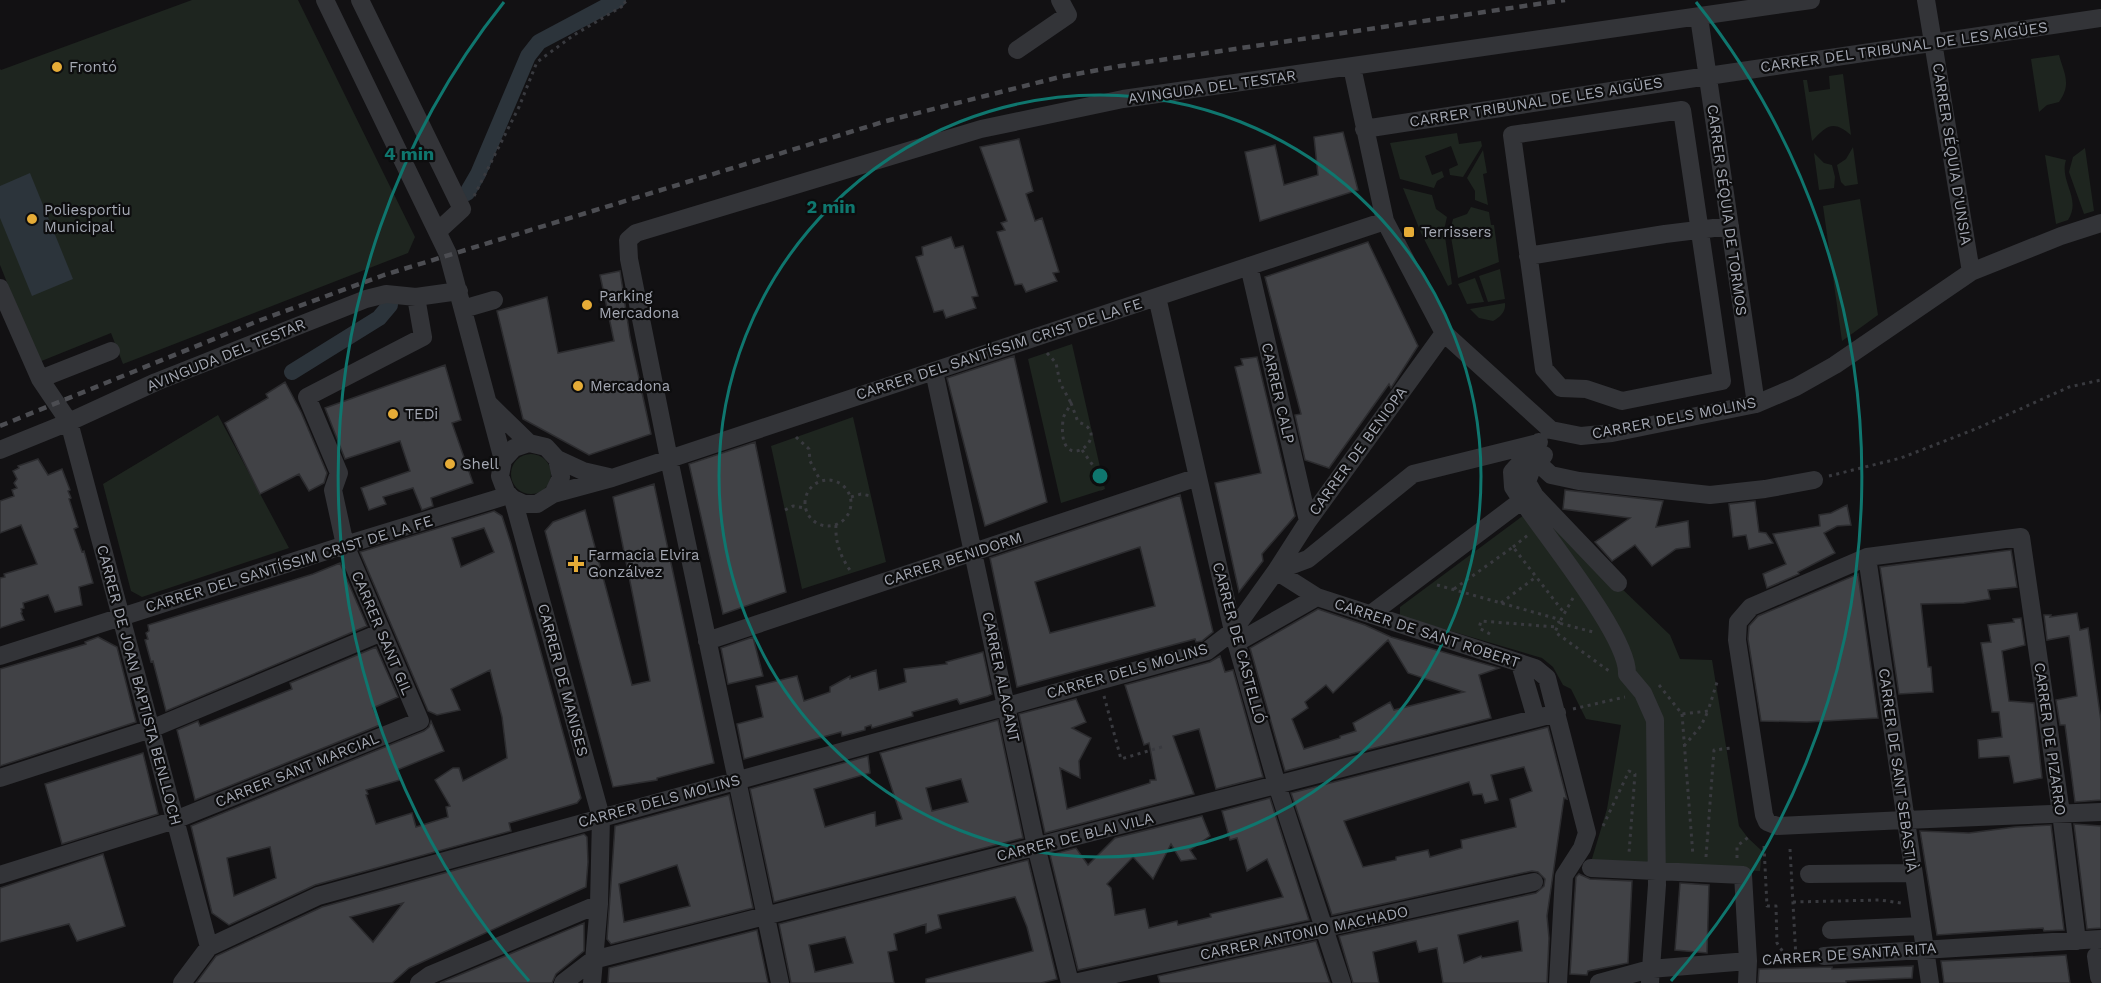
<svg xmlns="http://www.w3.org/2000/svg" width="2101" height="983" viewBox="0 0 2101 983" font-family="'Work Sans',sans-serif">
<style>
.green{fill:#1e251f}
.water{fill:#2c343b}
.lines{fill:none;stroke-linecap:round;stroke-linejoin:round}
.canal{stroke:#2c343b;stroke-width:16}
.building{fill:#414246;stroke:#2c2c2f;stroke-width:1.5;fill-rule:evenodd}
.path{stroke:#393a3f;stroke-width:3;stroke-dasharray:3 4.5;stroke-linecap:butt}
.minor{stroke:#333438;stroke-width:18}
.rail{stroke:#4c4d52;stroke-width:4.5;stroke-dasharray:8 6;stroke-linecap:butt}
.ring{fill:none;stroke:#0f766e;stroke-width:3}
.poi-dot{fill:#e6ac37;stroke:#0d0d0e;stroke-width:2}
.labels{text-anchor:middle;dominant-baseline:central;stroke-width:4.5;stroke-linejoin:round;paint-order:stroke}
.street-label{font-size:15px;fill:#a4a8b3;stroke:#0d0d0e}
.poi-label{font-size:15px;fill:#a4a8b3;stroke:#0d0d0e;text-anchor:start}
.centre{fill:#0f766e;stroke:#0d0d0e;stroke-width:3}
.ring-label{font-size:18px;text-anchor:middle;font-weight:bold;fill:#0f766e;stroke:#0d0d0e;stroke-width:4.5;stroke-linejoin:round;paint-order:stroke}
</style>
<rect width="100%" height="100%" fill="#121113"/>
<path class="green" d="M192,0H298L415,237L408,253L123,364L111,333L39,362L0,265V69L1,70Z
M2059,55C2064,73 2072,84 2059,102L2047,105L2039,112L2031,59Z
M1843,74L1851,135C1833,119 1826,126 1812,141L1803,80H1807L1809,92L1830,89L1829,76Z
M1457,133L1459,144L1481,141L1482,146L1463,177L1450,175L1449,169L1458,165L1451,146L1425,156L1432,175L1442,171L1444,177L1437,181L1434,188L1400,179L1390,143Z
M1853,147L1858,184L1845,186L1841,182L1837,165L1846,159Z
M2085,148L2094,211L2084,214L2069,172L2073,157Z
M1483,150L1487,173L1483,174L1488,205L1475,200V191L1467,178Z
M1814,153L1824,163L1832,165L1835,177L1834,188L1819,190Z
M2045,155L2066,160C2059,182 2082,198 2068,220L2056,224Z
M1403,188L1432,195L1436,209L1447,217L1444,230L1452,284L1448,286L1421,233Z
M1860,199L1878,315L1842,341L1823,206Z
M1471,207L1489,212L1491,225H1494L1499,262L1458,278L1450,231L1453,219L1467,214Z
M1500,269L1505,299L1488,302L1479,276Z
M1475,278L1484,302L1467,304L1458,284Z
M1505,303C1506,312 1500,317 1493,321L1479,318L1470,309Z
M1072,344L1105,489L1061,503L1028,359Z
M218,415L289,548L142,597L131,591L103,484Z
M853,417L886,562L802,589L771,446Z
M511 474a20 20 0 1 1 40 0a20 20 0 1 1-40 0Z
M1536,506L1670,635L1680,659L1712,660L1739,826L1748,838L1762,851L1760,871L1591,862L1607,809L1621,725L1586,719L1571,689L1563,685L1553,667L1542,658L1400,616V607Z"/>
<path class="water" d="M30,173L73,279L32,296L0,218V186Z"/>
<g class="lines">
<path class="canal" d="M467,193L478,174L528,56L539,42L618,0
M292,372L379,318L390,305"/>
</g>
<path class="building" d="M1343,132L1358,190L1260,221L1245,152L1275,145L1284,185L1318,175L1314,137Z
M1019,139L1033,191L1026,194L1035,221L1042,218L1059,272L1053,273L1057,281L1026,292L1022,284L1015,285L997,232L1005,230L1001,223L1007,221L980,147Z
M951,237L955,248L963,246L978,296L972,297L976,308L946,318L943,310L934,312L916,257L923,255L922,247Z
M1368,242L1418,346L1391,388L1389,384L1329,468L1305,460L1295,415L1301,414L1265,277Z
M620,271L630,337L651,434L589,455L523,419L497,311L547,297L558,353L614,341L600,275Z
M1014,356L1047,502L985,526L947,378Z
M1257,357L1295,516L1262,554L1263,561L1239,592L1215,483L1261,473L1235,367L1243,365L1241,359Z
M445,365L461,420L452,423L473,483L431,498L433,506L422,510L413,488L383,497L386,504L369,510L361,488L410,471L400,441L345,459L325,408Z
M285,382L301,412L327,473L324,483L309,491L299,474L260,494L225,423L268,398L266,394Z
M755,442L786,592L723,614L689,464Z
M38,459L48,475L62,469L70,490L68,491L71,498L69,499L78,527L74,529L82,552L84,551L93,583L79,587L82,605L55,612L48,595L23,603L24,608L21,609L22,612L21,613L24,620L0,628V578L5,577L4,574L37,564L21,525L0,533V501L14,496L12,490L17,488L14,483L17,479L13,471L19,468L18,466Z
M654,484L714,763L657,778V780L613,787L545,531L553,522L585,510L632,685L650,681L613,497Z
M1565,490L1663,501L1656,527L1688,521L1690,547L1676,549L1652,566L1635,545L1612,561L1595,542L1630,518L1563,509Z
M1180,495L1213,632L1202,641L1196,642L1195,639L1017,687L990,558ZM1140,547L1155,606L1050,633L1035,582Z
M1755,501L1759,532L1766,533L1773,543L1749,549L1746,535L1733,537L1729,504Z
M1847,505L1851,525L1837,526L1824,533L1835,553L1798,572L1799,574L1767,588L1763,574L1786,564L1773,534L1820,526L1819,515L1831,513Z
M494,511L502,516L511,544L581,798L577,803L509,823L511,831L315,885L229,925L212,913L191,826L424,731L429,727L431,721L444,751L397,770L400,780L366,790L368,794L366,795L376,824L412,813L416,827L448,817L446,807L450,806L435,780L453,768H459L463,781L507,758L502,717L490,670L451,689L460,710L437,715L428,711L360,552ZM484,528L494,552L461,567L452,538ZM270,847L276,878L234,896L227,858Z
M2011,550L2017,587L1988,590L1990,599L1964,603L1921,604L1928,667H1931L1933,692L1899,694L1880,567Z
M340,563L367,626L166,711L153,661L151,662L145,640L148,639L146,633L149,631L148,625L313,574Z
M1858,574L1878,718L1807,722L1761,721L1748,639L1749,626L1758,616Z
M1318,609L1365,625L1391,637L1499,668L1479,675L1491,718L1285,771L1250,648ZM1388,640L1408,673L1464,692L1394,710L1390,702L1353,723L1356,731L1340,736V738L1304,749L1292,719L1308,708L1305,702L1326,685L1333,693Z
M2077,613L2080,630L2088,628L2101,721V800L2075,802L2065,725H2060L2056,700L2077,696L2069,636L2047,640L2044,615H2051L2050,617Z
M2021,618L2025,645L2002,651L2009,701L2034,703L2042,778L2014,783L2009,756L1979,758L1978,740L2002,737L1999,712H1992L1981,643L1991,642L1988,625L2014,622L2013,619Z
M98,637L117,647L136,722L0,766V669L86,644L85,642Z
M753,637L763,676L728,684L721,648Z
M376,647L398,697L373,708L380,725L195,800L177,730L198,721L200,726L292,689L290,683Z
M983,652L992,694L988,696L960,704L957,699L912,712L913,716L872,728L871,725L865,727V730L842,736L841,732L744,759L737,724L763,717L756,686L797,676L804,701L830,692V687L850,676V679L876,670L879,690L906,682L904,669L947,664L946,662Z
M1220,656L1225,672L1233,670L1263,777L1216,789L1199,729L1173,736L1194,794L1045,833L1019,714L1076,699L1086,722L1072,728L1091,738L1079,761L1080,778L1060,768L1067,809L1150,783V780H1156L1149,743L1144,745L1125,685L1210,662Z
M998,720L1023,838L774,902L750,789L868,756L870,773L814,789L825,827L875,812L876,826L902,819L880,753ZM961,779L968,802L932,811L926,788Z
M1548,727L1567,799L1564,798L1547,916L1549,938L1547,983H1443L1437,948L1419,952L1416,941L1373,952L1379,983H1353L1339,936L1536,893L1544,886L1545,879L1538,872L1532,871L1332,915L1291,793ZM1524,767L1532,791L1510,799L1516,827L1461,840L1462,848L1430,857L1428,850L1396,857V860L1363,867L1344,821L1469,782L1473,795L1482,794L1485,803L1498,800L1491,775ZM1518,921L1522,951L1482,958L1481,956L1464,963L1458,935Z
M143,753L158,814L62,844L45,784Z
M729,795L753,908L611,944L607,939L615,826ZM677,865L690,906L624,922L619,884Z
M1270,798L1309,920L1078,970L1050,855L1076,848L1088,865L1115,838L1202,816L1210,836L1190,850L1196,859L1181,861L1171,844L1153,879L1133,857L1107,884L1111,888L1115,915L1145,909L1149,928L1177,921L1178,925L1211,917L1210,914L1283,897L1267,859L1247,871L1237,838L1230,840L1222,811Z
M2074,824L2101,826V928L2087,929Z
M2051,825L2064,930L2044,931L2043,928L1937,935L1920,831L1969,833L2015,827Z
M584,834L587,837L588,862L586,887L409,968L392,983H196L216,956L322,907ZM403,903L373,942L350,917Z
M103,854L125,926L77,941L69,924L0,942V888Z
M1028,860L1057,979L1041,983H926V979L1033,951L1027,927L1015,897L938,915L941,928L926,933V924L894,934L897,950L888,952L894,983H791L779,924ZM845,937L853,963L815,972L809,945Z
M1579,874L1590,879L1632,881L1628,963L1588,971L1587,975L1570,974L1574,907L1576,877Z
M1680,883L1709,885L1707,953L1675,950Z
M584,923V951L556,974L552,983H440Z
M757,930L768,983H608L609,968Z
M1316,941L1330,983H1160L1158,976Z
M2066,955L2070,983H1944L1941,961Z
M1913,966L1912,978L1846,981V983H1758L1759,969L1832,967V969Z"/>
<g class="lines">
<path class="path" d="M474,196L519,107L537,62L574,35L626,4L623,0
M1047,353L1056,363L1060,383L1071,403
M1071,403L1078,422C1117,434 1056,482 1063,420C1063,415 1069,409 1071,403Z
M796,437L809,449L810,461L820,480
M1082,450L1094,467L1102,490
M1829,476L1901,458L1978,428L2069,387L2101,380
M805 503a23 23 0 1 1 46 0a23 23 0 1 1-46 0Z
M851,497L861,494L871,496
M785,510L793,506L805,508
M836,525C835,543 841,558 852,573
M1513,547L1528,535
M1437,585L1558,619L1559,623L1555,632L1609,671
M1454,589L1513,547L1565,614
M1573,598L1559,623L1593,632
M1501,603L1536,577
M1490,634L1479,628L1481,621L1556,627
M1659,685L1682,714L1708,711L1718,679
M1104,696L1121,759L1165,746
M1573,709L1625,697
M1682,714L1693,856
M1684,746L1701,726L1708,711
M1603,826L1629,771L1635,774L1629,853
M1764,846L1767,906H1776L1777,943L1783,952V959
M1790,849L1796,958
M1706,857L1714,750L1731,748
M1737,858V846L1750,836
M1793,902L1880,900L1901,903
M1765,960L1809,957"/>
<path class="minor" d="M325,0L448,254L503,460
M360,0L462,209L438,231
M1926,0L1971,272
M1699,17L1756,404
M1017,50L1068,15L1060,0
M1352,67L1385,221L1444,333L1551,430L1581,436L1612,433L1756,404L1796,387L1835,365L1971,272L2061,236L2101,223
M1682,110L1722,381L1622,401L1586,389L1561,388L1544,369L1512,135Z
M1364,129L1708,76L2101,18
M1528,256L1665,234L1730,226
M1249,266L1308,521
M0,288L40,379L69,422L209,947
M1157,297L1233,631L1277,785L1342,983
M463,309L494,300
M1444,333L1308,521L1276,571L1317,597L1535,668L1547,678L1587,833L1582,848L1564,876L1558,983
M934,371L1036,846L1070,983
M40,379L111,351
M488,403L529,443
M1539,442L1512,472L1513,487C1537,526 1629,635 1627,674L1643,693L1655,720L1657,885L1650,983
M0,450L69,422L156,382L366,299L386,294L416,297L459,291
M1544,455L1531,471L1527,482L1535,496L1618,583
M557,459L583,471L609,477
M1538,463L1551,475L1579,481L1710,495L1765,489L1814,480
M553,494L561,477L557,459L546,447L529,443L514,448L503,460L500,476L506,492L513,499L524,504H537L553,494L612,478L1385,221
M513,499L601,817L599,904L592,983
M1867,557L1930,983
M1371,614L1521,501
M707,641L1198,477
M1236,643L1317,597
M0,656L345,545L509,495
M1520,664L1536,718
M0,778L151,729L382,632
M1591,868L1743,875L1748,961L1747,983
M1809,874L1913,873
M0,875L175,820L420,721L345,545L333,490L339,473L307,397L423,337L416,297
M1831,930L1921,926
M2077,941L2061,813L2021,537L1867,557L1751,607L1738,622L1737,640L1764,815L1767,822L1777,826L1905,820L2101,812
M1824,956L2101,939
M2096,956L2099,977H2101
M182,983L209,947L318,896L1207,651L1233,631L1276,571L1308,559L1413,474L1538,443
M419,983L430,975L599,904
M563,983L593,960L1557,713
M780,983L669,459L629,259L628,240L636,233L981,129L1123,99L1811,0
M1074,983L1534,882
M1599,983L1650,969L1748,961"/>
<path class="rail" d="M0,426L258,321L384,275L886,121L1060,77L1120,66L1565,0"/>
</g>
<g class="ring">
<circle cx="1100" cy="476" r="381"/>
<path d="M529 981A762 762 0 0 1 504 2M1696 2A762 762 0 0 1 1671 981"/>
</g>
<g class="poi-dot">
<circle cx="57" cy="67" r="6"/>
<circle cx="32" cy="219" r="6"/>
<rect x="1403" y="226" width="12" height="12" rx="3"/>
<circle cx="587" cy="305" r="6"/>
<circle cx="578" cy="386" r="6"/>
<circle cx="393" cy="414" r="6"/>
<circle cx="450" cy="464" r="6"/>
<path d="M573 555h6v6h6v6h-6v6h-6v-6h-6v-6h6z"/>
</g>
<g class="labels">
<g class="street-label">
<text transform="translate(1904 47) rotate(-8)">CARRER DEL TRIBUNAL DE LES AIGÜES</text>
<text transform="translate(1212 87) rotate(-8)">AVINGUDA DEL TESTAR</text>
<text transform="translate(1536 102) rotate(-9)">CARRER TRIBUNAL DE LES AIGÜES</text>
<text transform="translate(1952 154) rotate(81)">CARRER SÉQUIA D'UNSIA</text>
<text transform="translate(1727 210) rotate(82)">CARRER SÉQUIA DE TORMOS</text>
<text transform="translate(999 349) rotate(-18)">CARRER DEL SANTÍSSIM CRIST DE LA FE</text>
<text transform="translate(226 355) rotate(-22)">AVINGUDA DEL TESTAR</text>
<text transform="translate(1278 393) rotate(77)">CARRER CALP</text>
<text transform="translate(1674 418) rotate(-11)">CARRER DELS MOLINS</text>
<text transform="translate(1358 451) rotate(-54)">CARRER DE BENIOPA</text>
<text transform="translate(953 559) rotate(-18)">CARRER BENIDORM</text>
<text transform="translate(289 564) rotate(-17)">CARRER DEL SANTÍSSIM CRIST DE LA FE</text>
<text transform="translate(382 633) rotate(67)">CARRER SANT GIL</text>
<text transform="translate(1427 633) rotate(18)">CARRER DE SANT ROBERT</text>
<text transform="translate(1239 643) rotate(75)">CARRER DE CASTELLÓ</text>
<text transform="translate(1127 671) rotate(-16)">CARRER DELS MOLINS</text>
<text transform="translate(1001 677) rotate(78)">CARRER ALACANT</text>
<text transform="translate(563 680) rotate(75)">CARRER DE MANISES</text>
<text transform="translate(139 685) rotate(75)">CARRER DE JOAN BAPTISTA BENLLOCH</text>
<text transform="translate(2050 739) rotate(82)">CARRER DE PIZARRO</text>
<text transform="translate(297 770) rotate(-22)">CARRER SANT MARCIAL</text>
<text transform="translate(1898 770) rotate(82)">CARRER DE SANT SEBASTIÀ</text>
<text transform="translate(659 801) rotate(-15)">CARRER DELS MOLINS</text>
<text transform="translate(1075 837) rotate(-14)">CARRER DE BLAI VILA</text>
<text transform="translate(1304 933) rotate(-12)">CARRER ANTONIO MACHADO</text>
<text transform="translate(1849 954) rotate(-4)">CARRER DE SANTA RITA</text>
</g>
<g class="poi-label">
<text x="69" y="67">Frontó</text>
<text x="44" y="210">Poliesportiu<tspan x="44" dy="17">Municipal</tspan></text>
<text x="1421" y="232">Terrissers</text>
<text x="599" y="296">Parking<tspan x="599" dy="17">Mercadona</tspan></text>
<text x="590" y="386">Mercadona</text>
<text x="405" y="414">TEDi</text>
<text x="462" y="464">Shell</text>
<text x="588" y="555">Farmacia Elvira<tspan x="588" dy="17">Gonzálvez</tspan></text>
</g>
</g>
<circle cx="1100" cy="476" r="9" class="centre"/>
<g class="ring-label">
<text x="409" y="160">4 min</text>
<text x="831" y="213">2 min</text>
</g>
</svg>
